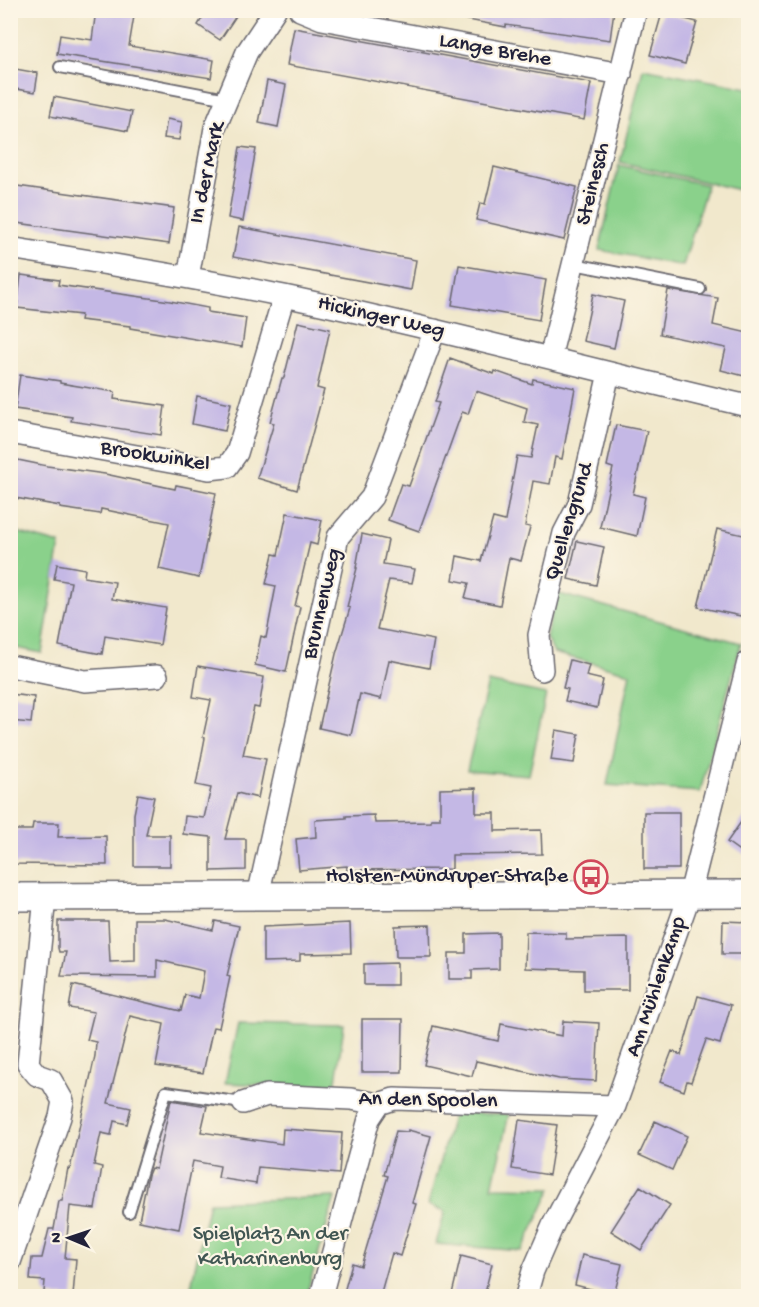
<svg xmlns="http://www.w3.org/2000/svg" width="759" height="1307" viewBox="0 0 759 1307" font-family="'Gochi Hand',sans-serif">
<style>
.green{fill:#8ad18b;stroke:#567a63;stroke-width:1.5}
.building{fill:#c4b8e5}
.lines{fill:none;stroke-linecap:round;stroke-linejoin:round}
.service-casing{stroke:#6a676e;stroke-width:14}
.minor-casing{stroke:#6a676e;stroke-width:24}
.tertiary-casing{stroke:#6a676e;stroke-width:30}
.service{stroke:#fff;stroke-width:10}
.minor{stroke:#fff;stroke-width:21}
.tertiary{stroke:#fff;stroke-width:27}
.labels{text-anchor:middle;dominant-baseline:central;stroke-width:4.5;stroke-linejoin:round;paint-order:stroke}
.street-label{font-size:22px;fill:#22223b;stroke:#fcf5e5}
.poi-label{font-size:22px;fill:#22223b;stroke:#fcf5e5;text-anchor:end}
.park-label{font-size:22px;fill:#415753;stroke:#fcf5e5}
</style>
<rect width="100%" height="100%" fill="#fcf5e5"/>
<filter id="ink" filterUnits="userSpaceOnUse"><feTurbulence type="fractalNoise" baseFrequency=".0167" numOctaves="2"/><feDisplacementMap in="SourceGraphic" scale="12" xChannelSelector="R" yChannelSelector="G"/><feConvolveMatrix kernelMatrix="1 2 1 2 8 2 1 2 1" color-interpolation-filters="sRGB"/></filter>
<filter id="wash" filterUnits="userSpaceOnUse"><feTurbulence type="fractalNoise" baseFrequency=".008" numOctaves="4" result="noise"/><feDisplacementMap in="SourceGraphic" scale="24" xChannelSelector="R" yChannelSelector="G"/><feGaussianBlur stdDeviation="1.35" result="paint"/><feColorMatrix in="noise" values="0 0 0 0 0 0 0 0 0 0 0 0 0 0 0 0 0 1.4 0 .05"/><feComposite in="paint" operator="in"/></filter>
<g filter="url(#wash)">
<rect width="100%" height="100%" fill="#f1e8cc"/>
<path class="green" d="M643,68L748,88V192L620,162Z
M619,165L707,185L683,266L599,250Z
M10,530L60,544L42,653L11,647Z
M556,593L741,643L700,792L607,785L630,673L554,653L546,638Z
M488,682L546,694L529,775L467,770Z
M238,1023L344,1025L335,1088L225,1083Z
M453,1113L509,1114L492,1187L552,1188L522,1251L436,1244L445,1211L428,1205Z
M335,1197L306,1296H189L209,1202Z"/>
<g id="blocks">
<path class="building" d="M96,10H135L129,46L214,60L211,78L57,54L60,35L92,40Z
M207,10H240L220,40L198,25Z
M457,10H614L610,40L506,25V27L457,18Z
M662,13L697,22L685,64L650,55Z
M294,28L591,83L584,120L287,65Z
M10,68L38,73L35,92L10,88Z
M267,81L286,85L278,127L259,123Z
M54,97L132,112L128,131L50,116Z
M167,119L182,122L179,140L164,138Z
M240,147L256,149L243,221L228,218Z
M494,167L577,187L564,240L476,220L480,203L485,204Z
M10,185L174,208L169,244L10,222Z
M239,227L416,260L411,290L233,257Z
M459,265L546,280L539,320L452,305Z
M21,275L59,280L58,285L170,301L208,308V312L246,318L242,347L130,328V326L80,320L81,315L17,308Z
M668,290L718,298L713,325L748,333V377L721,370L726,348L660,334Z
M593,294L624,301L614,348L583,341Z
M298,322L330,329L317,388L324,390L297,490L257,478L274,423L270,422L282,378H284Z
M450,358L494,374L495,371L532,384L533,379L575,388L562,459L555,457L550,484L533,481L525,526L530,527L521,561L509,558L500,605L465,598L469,583L453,580L457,556L481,561L493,518L505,521L517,456L531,458L538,425L524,422L527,408L476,391L468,414L462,412L419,531L388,520L401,484L409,486L439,403L435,402Z
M20,375L60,381V383L115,392L114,399L165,406L161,435L71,421L72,417L15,409Z
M197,396L231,403L225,431L192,424Z
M616,425L647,431L633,494L645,497L637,536L600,527L613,468L607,466Z
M13,459L47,466L105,474L175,489L176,485L216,493L199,578L159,569L169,523L101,509L100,514L60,508V506L10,497V471Z
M287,513L322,520L317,545L310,543L295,606L300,607L286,672L255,665L261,636L266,638L276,586L266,584L273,554L278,555Z
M717,529L748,536V580L741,616L698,607Z
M362,534L388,540L383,564L415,569L412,583L389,580L377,629L434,640L429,668L389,660L381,699L360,694L351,735L319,728L336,654L350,608L347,607L357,568H356Z
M577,541L604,547L596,585L568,579Z
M57,564L85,569L84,577L115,582L112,599L166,608L160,645L105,636L102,654L59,646L71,582L54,579Z
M570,660L589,665L586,676L603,680L597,708L565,701L568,689L563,688Z
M198,666L264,677L259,708L254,707L243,755L266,759L258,798L237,793L225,839H246V870L211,871V837L183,834L185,816L204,818L211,788L196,785L205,738L203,737L211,700L193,697Z
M10,694L34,697L31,723L10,721Z
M556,730L579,734L574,763L551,760Z
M476,788V813H495V831L541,830L542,854L452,855V869L347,870V866L299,870L296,839L316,837L315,820L346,818V816L374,815L375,823L431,822V819H440V789Z
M138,794L154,797L146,835H170V866H134V814Z
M644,812H679V869H644Z
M748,812V857L727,842Z
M33,823H59L58,837L106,836L107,865L10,864V830H32Z
M135,919H165L213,930L215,921L239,926L227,976L230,977L219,1028L213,1027L203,1073L156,1066L164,1024L130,1016L108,1103L131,1108L127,1124L114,1121L111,1135L101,1133L94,1165L102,1167L95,1209L70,1206L65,1258L76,1259L73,1296H46L47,1293L44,1292L45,1281L30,1280L32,1258H42L49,1229H54L59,1201H62L68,1168L70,1169L95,1056L96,1042L87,1040L94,1012L69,1008L73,985L181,1011L185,995L199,998L204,971L157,960V977L61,976L66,952H59L58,948V921H108L110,962L135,961Z
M723,921L748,922V954H722Z
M350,923L351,953L300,954V961L263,962V927Z
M430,925L431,957H396L395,926Z
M526,932L566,933V939L628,938V990H584V970L525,968Z
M499,933V969L472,970V979H449V953H466V934Z
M397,963V985H364V964Z
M698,996L731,1005L720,1044L706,1040L691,1082L687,1081L684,1091L660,1082L672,1051L681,1055Z
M362,1019H403L402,1072H362Z
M563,1021L599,1023L596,1081L559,1079L476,1061L472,1076L424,1065L433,1026L498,1041L501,1024L562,1036Z
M171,1100L207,1106L201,1132L282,1144L283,1129L342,1133L339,1174L258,1167L256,1184L218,1178L220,1166L193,1161L179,1229L139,1221L148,1175L151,1168L156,1169Z
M519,1120L557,1125L549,1175L512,1169Z
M655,1121L687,1136L672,1170L639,1155Z
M408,1130L431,1136L412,1203L416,1204L400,1256L392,1253L380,1296H343L352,1263L361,1266L388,1176L384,1175L396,1131L408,1132Z
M640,1186L670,1205L641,1250L611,1231Z
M582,1255L622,1264L614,1295L575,1285Z
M461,1256L492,1264L484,1296H462L452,1294Z"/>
</g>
</g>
<g filter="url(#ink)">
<use href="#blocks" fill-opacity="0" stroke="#6a676e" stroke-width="1.5"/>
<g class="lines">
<defs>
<path id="service" d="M60,67L227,99
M574,264L700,289
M129,1212L166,1092L243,1103"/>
<path id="minor" d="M300,10L322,19L621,74
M10,248C102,263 193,277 284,296C440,329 593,370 748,406
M188,277L215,128L247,52L275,10
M550,358L636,10
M10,433L209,469L227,467L237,453L284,296
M10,666L85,681L157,676
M542,670L539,635L564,533L579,504L609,373
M258,896L338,537L372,497L435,330
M243,1103L267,1095L351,1099L379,1104L394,1099L615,1106
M10,1262L60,1117L63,1101L51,1080L37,1075L28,1064L45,897
M321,1296L369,1119L379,1104
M526,1296L533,1271L554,1223L615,1106L690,894L748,662"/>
<path id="tertiary" d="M10,897L748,894"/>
</defs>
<use href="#service" class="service-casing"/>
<use href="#minor" class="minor-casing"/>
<use href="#tertiary" class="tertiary-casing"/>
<use href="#service" class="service"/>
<use href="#minor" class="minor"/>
<use href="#tertiary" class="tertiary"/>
</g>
</g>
<defs>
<symbol id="bus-ring" viewBox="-11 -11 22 22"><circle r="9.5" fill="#fcf5e5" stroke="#d1495b" stroke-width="1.5"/><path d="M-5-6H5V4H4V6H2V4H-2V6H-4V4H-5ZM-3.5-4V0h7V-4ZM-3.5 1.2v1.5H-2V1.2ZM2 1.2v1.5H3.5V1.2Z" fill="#d1495b"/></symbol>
</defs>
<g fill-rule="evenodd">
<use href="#bus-ring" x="572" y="858" width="38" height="38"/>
</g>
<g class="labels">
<g class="street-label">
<text transform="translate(495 51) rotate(10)">Lange Brehe</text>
<text transform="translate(208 173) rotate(-78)">In der Mark</text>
<text transform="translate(594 184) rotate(-76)">Steinesch</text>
<text transform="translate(381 318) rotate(13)">Hickinger Weg</text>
<text transform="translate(155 457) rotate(9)">Brookwinkel</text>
<text transform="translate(570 522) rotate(-73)">Quellengrund</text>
<text transform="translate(323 604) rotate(-77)">Brunnenweg</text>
<text transform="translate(657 987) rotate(-71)">Am Mühlenkamp</text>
<text transform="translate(428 1101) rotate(1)">An den Spoolen</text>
</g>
<g class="poi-label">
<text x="568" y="877">Holsten-Mündruper-Straße</text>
</g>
<g class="park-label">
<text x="270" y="1235">Spielplatz An der<tspan x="270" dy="25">Katharinenburg</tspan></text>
</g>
</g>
<rect width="759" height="1307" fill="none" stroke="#fcf5e5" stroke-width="36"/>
<g transform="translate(69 1238) rotate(272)" stroke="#fcf5e5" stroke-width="4.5" paint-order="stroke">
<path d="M0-4.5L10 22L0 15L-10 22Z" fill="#22223b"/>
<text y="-9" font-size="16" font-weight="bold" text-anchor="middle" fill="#22223b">N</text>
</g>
</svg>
